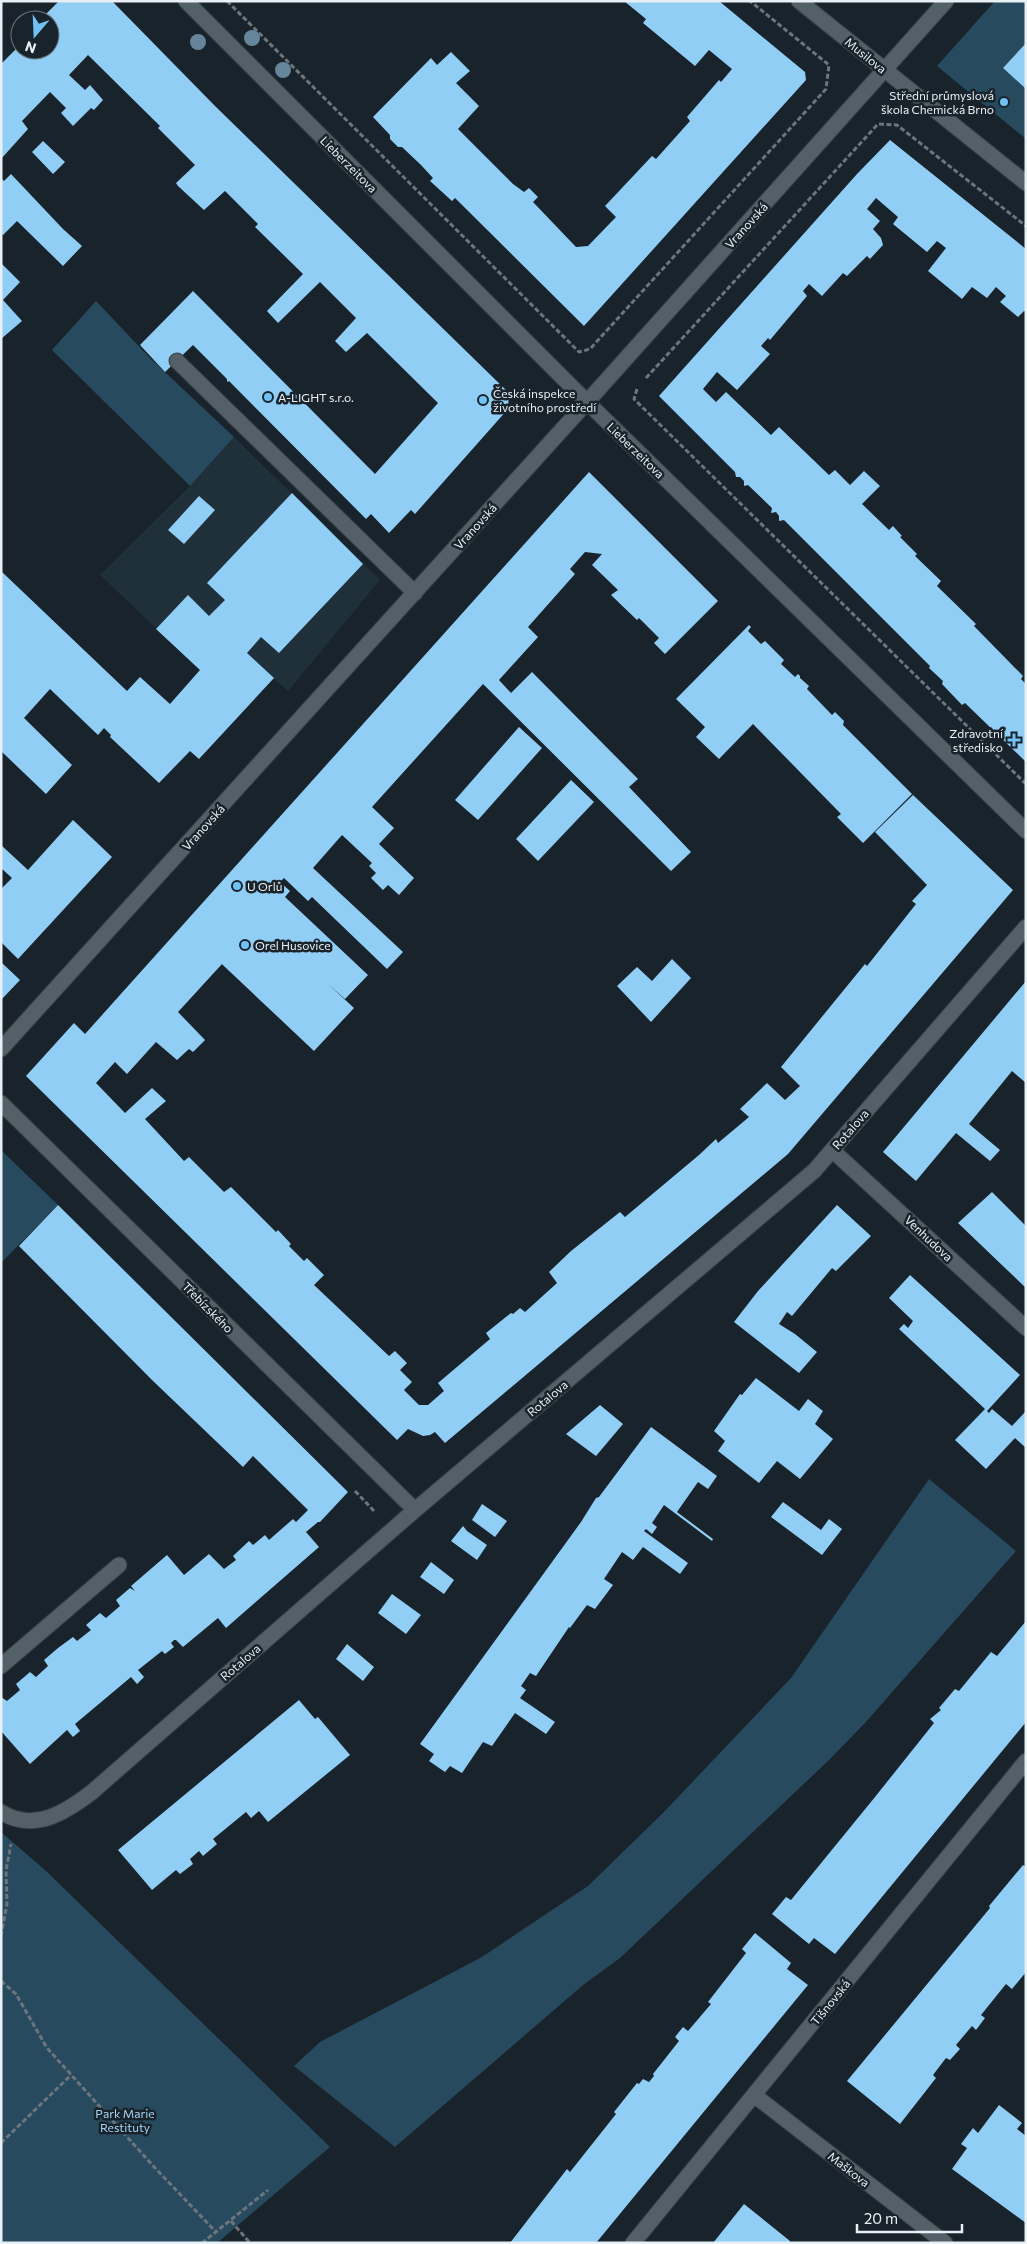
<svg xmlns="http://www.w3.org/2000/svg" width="1027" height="2244" viewBox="0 0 1027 2244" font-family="Commissioner,sans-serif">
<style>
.built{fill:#1f303b}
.green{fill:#284a5f}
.building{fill:#91cef5}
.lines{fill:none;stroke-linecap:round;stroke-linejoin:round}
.minor-casing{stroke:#363f45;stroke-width:17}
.path{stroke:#6c757c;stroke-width:3;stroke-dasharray:5 2.5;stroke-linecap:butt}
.minor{stroke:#536068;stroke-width:15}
.tree{fill:#66859b}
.poi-dot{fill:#70c1f4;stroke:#19232b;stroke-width:2}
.labels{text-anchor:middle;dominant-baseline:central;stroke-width:5;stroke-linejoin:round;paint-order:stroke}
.street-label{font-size:12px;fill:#e9f0f5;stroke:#19232b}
.poi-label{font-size:12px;fill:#e9f0f5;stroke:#19232b;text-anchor:start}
.park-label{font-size:12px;fill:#a5d6f7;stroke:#19232b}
</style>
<rect width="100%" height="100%" fill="#19232b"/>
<path class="built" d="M234,437L380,580L288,691L273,678L243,711L100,575L190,486Z"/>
<path class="green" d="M995,1H1026V43L1003,68L1026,89V139L937,66Z
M96,301L151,359L234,437L190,486L52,350Z
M1,1150L58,1205L1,1263Z
M929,1479L1016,1551L865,1723L829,1760L620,1958L583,1985L395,2147L294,2066L320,2042L482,1957L588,1886L663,1813L791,1678Z
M1,1832L45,1870L330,2147L217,2243H1Z"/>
<path class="building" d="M59,1H112L215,106L509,393L508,409L415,514L411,510L389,533L371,514L366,519L229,381L227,382V379L193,345L165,372L140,345L193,291L375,474L438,403L367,333L346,352L335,341L356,318L320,282L278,323L267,311L303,274L255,227L258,224L225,191L204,210L178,186L176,183L195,165L158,128L160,126L88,55L69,75L85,90L90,85L103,100L94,110L91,108L73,126L61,113L66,108L50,92L22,121L28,129L1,159V64L20,45V50H50V20H40Z
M624,1H719L805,72L806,80L584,326L455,198L452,201L430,181L433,178L421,165L402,147H398L390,139V135L373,117L431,58L437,65L451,52L470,71L456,83L479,106L458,129L513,184L524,192L529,188L538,197L533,202L576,247L588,246L616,217L605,206L652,156L656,159L690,121L687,117L719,80L721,82L732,69L709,50L695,66L643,23L646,19Z
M1026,43V89L1003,68Z
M890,140L1026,249V312L1024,311L1018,317L1000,302L1006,296L996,287L987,298L972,287L962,299L928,271L946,248L937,241L927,252L893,224L898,217L876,198L867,209L880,221L873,229L881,238L883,245L870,259L867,256L847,276L843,273L822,296L809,284L803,291L807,296L770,340L768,338L761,346L770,354L737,390L717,372L703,389L716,402L726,392L771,435L779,427L829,475L835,470L850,485L864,471L880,486L862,504L889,530L893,526L902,536L900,537L917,554L915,556L941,581L937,586L976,624L974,626L1023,676L1021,679L1026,684V762L965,703L962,705L942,684L943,681L929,668L930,666L784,520L779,521V516L776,512L771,513L772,508L748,485L744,486V481L740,477H736L735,472L659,396L857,174Z
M43,141L65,162L53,174L32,152Z
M11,174L63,229L82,246L63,266L17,221L3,235L1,233V178L4,181Z
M1,263L20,282L3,300L22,321L1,339Z
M589,472L718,601L665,654L654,643L659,638L639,618L637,620L611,595L618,590L592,565L602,554L585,552L570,569L575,574L528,627L538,637L499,680L511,693L532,672L638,779L629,787L691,852L671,871L483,684L372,807L394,828L379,844L414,878L399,895L388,885L383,890L371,878L376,873L369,866L372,863L342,835L313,868L403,952L387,969L312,897L308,901L284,878L280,882L290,891L285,897L368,975L345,999L328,984L354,1008L314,1051L208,951L222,964L178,1012L205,1040L193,1052L189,1049L177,1060L156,1042L127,1074L115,1062L96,1083L125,1113L152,1088L166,1101L145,1119L184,1161L189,1157L224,1192L231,1187L276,1232L278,1230L291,1244L289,1246L304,1261L307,1258L324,1275L314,1285L389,1356L395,1351L407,1363L400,1370L412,1382L404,1390L419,1405H428L444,1391L438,1383L490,1339L486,1333L511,1313L513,1314L520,1308L525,1312L557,1283L549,1272L571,1251L620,1212L625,1217L699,1155L716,1139L718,1143L749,1117L740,1109L767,1083L785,1100L800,1086L781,1067L865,964L867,966L916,904L912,901L927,885L875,832L913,795L1013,890L788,1154L445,1443L435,1432L430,1435L423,1436L408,1429L397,1440L26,1076L74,1023L85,1034Z
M292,493L363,564L279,653L261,637L247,653L274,678L199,759L190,751L159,783L110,737L111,735L104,728L98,735L50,689L24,718L72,765L46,794L1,751V571L127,691L140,677L170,704L200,670L156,629L188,595L209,616L225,600L207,583Z
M199,496L215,510L184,544L168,530Z
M749,625L751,627L748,631L761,644L765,641L784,660L781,664L795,677L798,674L800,676V678L809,686L807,689L832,715L835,712L844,721L843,725L912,794L863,843L837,817L841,814L753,724L719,759L696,737L705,727L676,699Z
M519,727L542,748L478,820L455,800Z
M571,780L594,802L538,861L516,839Z
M73,820L112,857L18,959L1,942V889L12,878L1,868V845L28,870Z
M672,959L691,978L651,1022L617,986L637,967L652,981Z
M1,962L20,980L1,1000Z
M1026,981V1083L1012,1071L969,1124L1000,1150L990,1161L956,1133L916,1181L883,1152Z
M992,1192L1026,1226V1288L958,1223Z
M58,1205L348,1492L320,1522H318L306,1532L319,1547L226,1628L218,1618L183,1647L176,1640H174L171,1643L174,1647L165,1654L162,1651L138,1670L144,1677L137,1684L131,1677L75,1724L80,1731L73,1737L67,1730L30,1764L1,1731V1697L7,1701L20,1690L16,1684L30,1672L36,1677L48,1666L44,1660L58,1648L73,1637L77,1641L91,1630L86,1625L100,1613L106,1618L120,1606L116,1600L130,1588L135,1591L131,1586L167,1555L184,1575L209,1554L224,1569L236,1560L233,1556L249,1541L253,1545L265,1535L269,1540L293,1519L296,1522L308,1510L253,1456L243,1467L152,1380L19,1246Z
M837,1205L871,1236L836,1271L832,1268L792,1316L787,1312L779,1324L795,1334L817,1352L799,1373L734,1322L758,1291Z
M910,1275L1020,1375L987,1411L989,1413L992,1409L1012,1426L1026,1411V1448L1015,1438L986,1469L955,1440L985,1409L899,1329L904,1324L908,1328L913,1321L889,1298Z
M756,1378L799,1411L808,1399L823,1411L815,1424L833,1439L800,1479L777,1461L759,1483L718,1451L725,1441L714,1431L740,1394L742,1395Z
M600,1405L623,1424L596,1456L566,1434Z
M651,1427L717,1476L708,1489L698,1482L677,1512L713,1539L712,1541L664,1505L652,1523L657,1527L652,1534L646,1529L644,1531L688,1563L680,1574L643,1547L633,1560L622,1552L604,1579L613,1585L595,1609L587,1605L570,1628L569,1627L536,1676L530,1673L521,1686L526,1690L520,1698L555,1722L546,1734L515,1713L492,1746L483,1742L462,1773L450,1766L445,1772L429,1761L434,1754L420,1744L581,1522L596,1498L599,1497Z
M783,1502L821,1530L829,1519L842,1529L822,1555L771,1517Z
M482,1504L507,1521L495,1537L472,1520Z
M463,1526L467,1531L487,1545L477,1560L451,1541Z
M431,1562L454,1580L444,1594L420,1577Z
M392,1594L421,1615L406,1634L378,1613Z
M1026,1621V1722L835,1954L814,1938L809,1944L772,1914L786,1897L791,1900L875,1797L934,1723L930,1719L941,1710L939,1708L955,1689L959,1691L991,1652L997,1656Z
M347,1644L374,1667L363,1681L336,1659Z
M299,1700L315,1719L318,1717L350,1755L268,1822L259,1811L251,1818L246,1812L213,1839L217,1844L203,1856L199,1851L190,1859L193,1864L180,1874L176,1870L152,1890L118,1850Z
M1023,1865L1026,1867V1972L1012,1989L1006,1984L981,2015L985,2018L976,2030L972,2026L956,2045L960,2049L950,2060L946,2058L933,2075L936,2078L900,2124L847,2081L990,1908L989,1906Z
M755,1933L791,1963L787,1969L808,1985L596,2243H510L567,2169L570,2172L616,2114L614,2112L637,2083L639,2084L643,2079L649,2082L654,2076L653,2074L679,2041L675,2037L683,2027L688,2031L711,2004L708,2002L746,1953L742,1949Z
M999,2105L1022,2123L1017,2129L1026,2136V2223L952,2169L967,2148L961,2144L973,2128L978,2133Z
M744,2204L790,2241L789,2243H713Z"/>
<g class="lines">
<defs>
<path id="minor" d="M186,1L587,402L1026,831
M799,1L1026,183
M177,361L415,593
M1,1049L587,402L946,1
M1,1103L415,1510
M832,1150L1026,1328
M1,1666L119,1565
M1,1812C34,1833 66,1812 92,1792L415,1510L814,1171L1026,927
M754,2095L945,2243
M633,2243L1026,1761"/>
</defs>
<use href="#minor" class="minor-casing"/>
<path class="path" d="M227,1L579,352L590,349L826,89L829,65L750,1
M646,378L878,124L897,125L1026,226
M637,389L634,399L1026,784
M355,1491L375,1512
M1,1936L7,1904L6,1870L11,1844
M1,1938V1939
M1,1981L16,1994L47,2048L156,2169L216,2232
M1,2143L71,2075
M231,2221L250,2243
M202,2243L268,2190"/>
<use href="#minor" class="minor"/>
</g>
<g class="tree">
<circle cx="252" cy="38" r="8"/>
<circle cx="198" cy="42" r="8"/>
<circle cx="283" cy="70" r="8"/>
</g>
<g class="poi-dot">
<circle cx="1004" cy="102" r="5"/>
<circle cx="268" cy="397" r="5"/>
<circle cx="483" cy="400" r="5"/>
<path d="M1011.5 732.5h5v5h5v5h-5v5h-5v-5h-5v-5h5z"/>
<circle cx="237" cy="886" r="5"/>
<circle cx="245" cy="945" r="5"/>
</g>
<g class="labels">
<g class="street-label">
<text transform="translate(866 55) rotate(39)">Musilova</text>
<text transform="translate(349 164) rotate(45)">Lieberzeitova</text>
<text transform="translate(746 225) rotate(-48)">Vranovská</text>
<text transform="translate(636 450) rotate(44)">Lieberzeitova</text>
<text transform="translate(475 526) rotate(-48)">Vranovská</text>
<text transform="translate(203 827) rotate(-48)">Vranovská</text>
<text transform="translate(850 1129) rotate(-49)">Rotalova</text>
<text transform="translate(929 1238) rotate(43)">Venhudova</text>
<text transform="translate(208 1307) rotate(45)">Třebízského</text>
<text transform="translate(547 1398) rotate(-40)">Rotalova</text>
<text transform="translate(240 1662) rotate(-41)">Rotalova</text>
<text transform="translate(830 2002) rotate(-51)">Tišnovská</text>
<text transform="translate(849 2169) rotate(38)">Maškova</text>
</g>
<g class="poi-label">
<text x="994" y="95" text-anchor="end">Střední průmyslová<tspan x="994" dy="14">škola Chemická Brno</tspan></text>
<text x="493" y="393">Česká inspekce<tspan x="493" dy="14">životního prostředí</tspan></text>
<text x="278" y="397">A-LIGHT s.r.o.</text>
<text x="1003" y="733" text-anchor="end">Zdravotní<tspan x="1003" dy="14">středisko</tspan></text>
<text x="247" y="886">U Orlů</text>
<text x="255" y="945">Orel Husovice</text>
</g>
<g class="park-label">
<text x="125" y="2113">Park Marie<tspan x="125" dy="14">Restituty</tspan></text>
</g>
</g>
<rect width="1027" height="2244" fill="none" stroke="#e9f0f5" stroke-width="5"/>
<g transform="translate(35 35) rotate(199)"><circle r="24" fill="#19232b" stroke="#6c757c"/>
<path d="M0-4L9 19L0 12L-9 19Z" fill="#70c1f4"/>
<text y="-8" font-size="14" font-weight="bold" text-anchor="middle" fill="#e9f0f5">N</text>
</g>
<path d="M857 2224v8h105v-8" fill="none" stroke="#e9f0f5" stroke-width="2.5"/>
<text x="864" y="2224" font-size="15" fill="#e9f0f5" stroke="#19232b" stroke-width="4" paint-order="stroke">20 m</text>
</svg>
